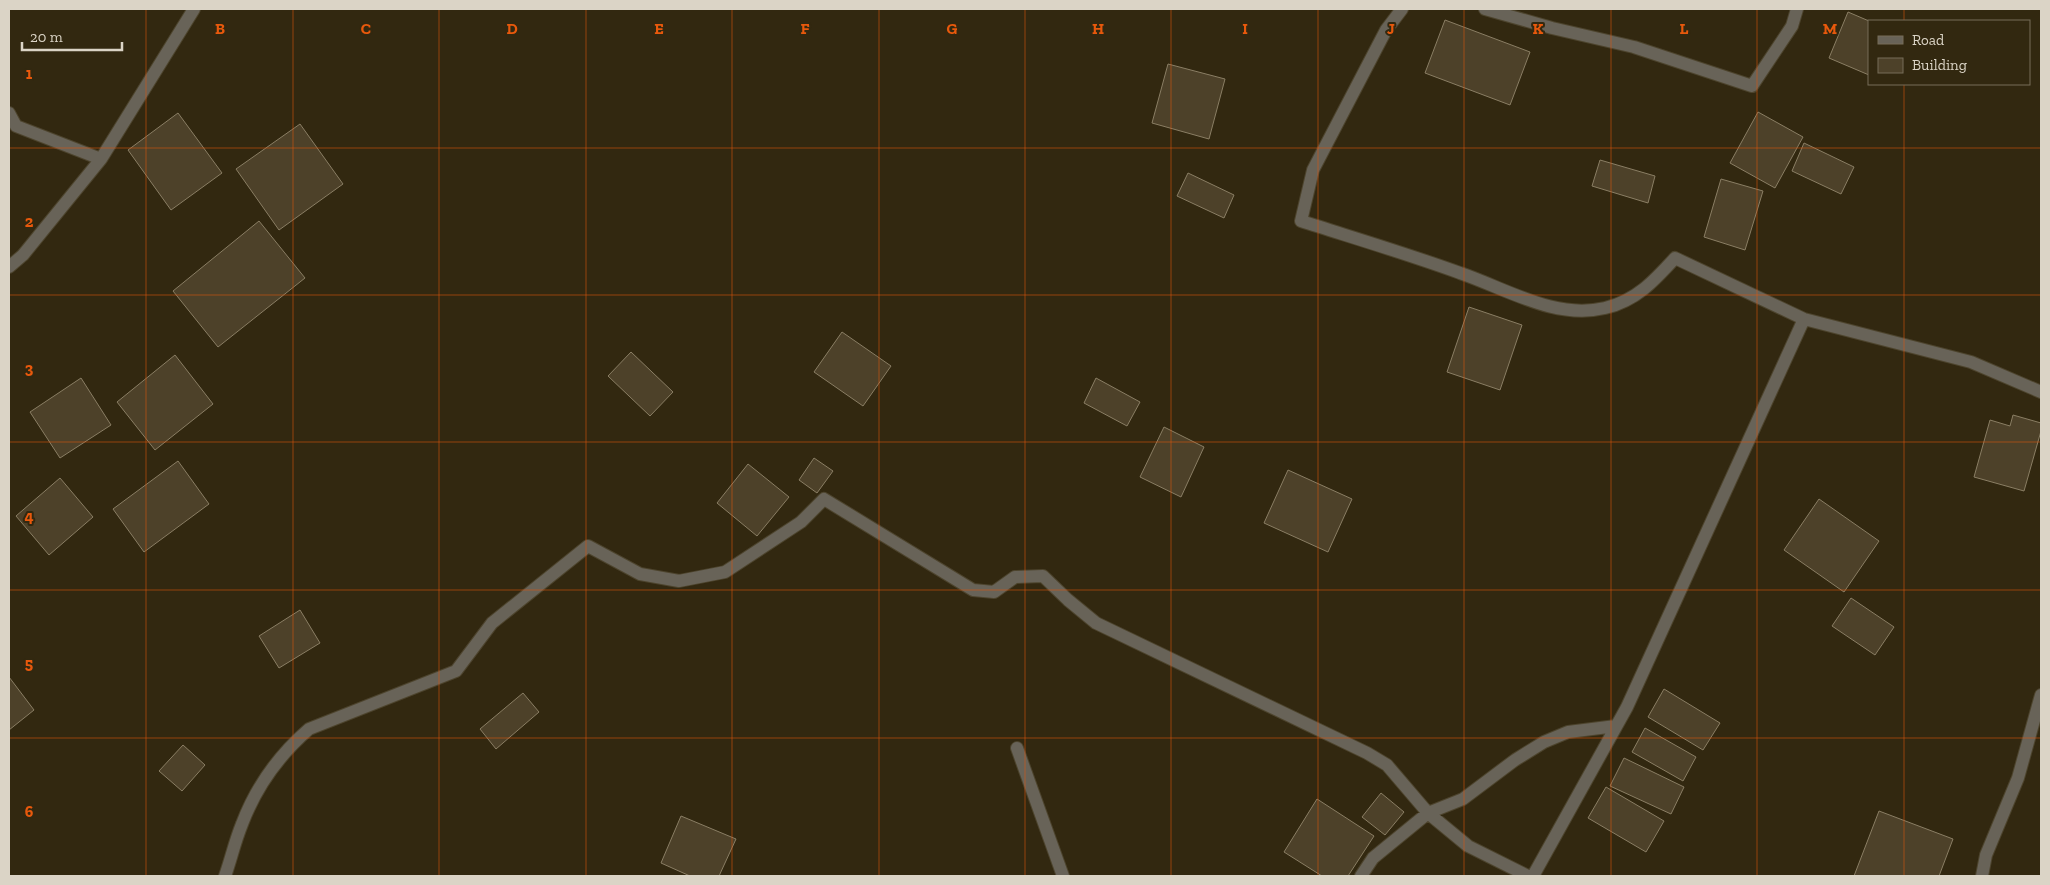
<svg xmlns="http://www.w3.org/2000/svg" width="2050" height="885" viewBox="0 0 2050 885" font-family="'Zilla Slab',serif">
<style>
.building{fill:#4d4129;stroke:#8a7e64}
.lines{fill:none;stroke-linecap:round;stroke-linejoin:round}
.street-casing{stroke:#4d442d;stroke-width:14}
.street{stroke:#686358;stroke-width:12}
.grid{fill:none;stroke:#e8590c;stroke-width:1;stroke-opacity:0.55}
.grid-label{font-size:16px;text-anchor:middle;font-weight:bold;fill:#e8590c;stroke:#322810;stroke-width:4;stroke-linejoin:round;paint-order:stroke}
</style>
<rect width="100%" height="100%" fill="#322810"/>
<path class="building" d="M1848,12L1869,21V75L1829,58Z
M1445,20L1530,52L1510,105L1425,73Z
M1168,64L1225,79L1209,139L1152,123Z
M1758,112L1803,137L1775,188L1730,163Z
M178,113L222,173L171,210L128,150Z
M300,124L343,184L279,230L236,169Z
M1804,143L1854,167L1841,194L1792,171Z
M1600,160L1655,176L1648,203L1592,186Z
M1188,173L1234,195L1224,218L1177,196Z
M1721,179L1763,191L1745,250L1704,237Z
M259,221L305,278L218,347L173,291Z
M1469,307L1522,325L1500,390L1447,372Z
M842,332L891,366L863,406L814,372Z
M631,352L673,392L650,416L608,376Z
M175,355L213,404L155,450L117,402Z
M81,378L111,425L60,458L30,412Z
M1096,378L1140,402L1127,426L1084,403Z
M2013,415L2041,423V431L2024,491L1974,477L1990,420L2010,426Z
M1164,427L1204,447L1181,497L1140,477Z
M814,458L833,471L817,493L799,480Z
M178,461L209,504L144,552L113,509Z
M748,464L789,497L757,536L717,503Z
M1288,470L1352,499L1328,552L1264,523Z
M60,478L93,517L49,555L16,516Z
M1819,499L1879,541L1844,592L1784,550Z
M1851,598L1894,627L1875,655L1832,626Z
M300,610L320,643L279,668L259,636Z
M9,677L34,710L9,730Z
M1664,689L1720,723L1703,750L1648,717Z
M523,693L539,712L496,749L480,729Z
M1645,728L1696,757L1683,781L1632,752Z
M183,745L205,765L182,791L159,771Z
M1624,758L1684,787L1671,814L1610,786Z
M1606,787L1664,821L1646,852L1588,818Z
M1381,793L1404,812L1385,835L1362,817Z
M1317,799L1374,836L1348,876H1322L1284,852Z
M1879,811L1953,839L1939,876H1854Z
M681,816L736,839L719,876H690L661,863Z"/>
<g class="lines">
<defs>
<path id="street" d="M1402,9L1386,30L1313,170L1301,221C1354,238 1408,254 1460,273C1507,289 1555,320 1605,308C1636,301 1655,280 1675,258L1804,319L1971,362L2041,392
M1485,9L1552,28L1634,47L1752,86L1792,26L1797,9
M9,113L16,126L101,159
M9,267L23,255L101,159L194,9
M1017,748L1063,876
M225,876C231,859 235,841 242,824C256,787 279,755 309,729L456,671L492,623L588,546L640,574L679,581L725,572L801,522L824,499L973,590L994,592L1015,577L1043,576L1068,600L1096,623L1367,753L1387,765L1428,813L1468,846L1528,876
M1361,876L1373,858L1428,813L1463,799L1515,760L1544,742L1568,732L1616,726
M1533,876L1627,707L1804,319
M1982,876L1986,855L2018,778L2041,695"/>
</defs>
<use href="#street" class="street-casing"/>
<use href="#street" class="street"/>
</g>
<path class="grid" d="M146,9V876M293,9V876M439,9V876M586,9V876M732,9V876M879,9V876M1025,9V876M1171,9V876M1318,9V876M1464,9V876M1611,9V876M1757,9V876M1904,9V21M1904,84V876M9,148H2041M9,295H2041M9,442H2041M9,590H2041M9,738H2041"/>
<g class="grid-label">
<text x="220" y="34">B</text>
<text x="366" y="34">C</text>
<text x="512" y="34">D</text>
<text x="659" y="34">E</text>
<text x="805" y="34">F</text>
<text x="952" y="34">G</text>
<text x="1098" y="34">H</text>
<text x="1245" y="34">I</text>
<text x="1391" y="34">J</text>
<text x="1538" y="34">K</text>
<text x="1684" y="34">L</text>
<text x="1830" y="34">M</text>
<text x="29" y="79">1</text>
<text x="29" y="227">2</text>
<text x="29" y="374">3</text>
<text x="29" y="522">4</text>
<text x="29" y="669">5</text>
<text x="29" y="817">6</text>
</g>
<rect width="2050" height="885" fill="none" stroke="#dbd4c6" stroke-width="20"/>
<rect x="1868" y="20" width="162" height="65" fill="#322810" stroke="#766d59"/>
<rect x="1878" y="36" width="25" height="8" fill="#686358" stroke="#766d59"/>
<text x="1912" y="45" font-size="15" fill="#dbd4c6">Road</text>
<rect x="1878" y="58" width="25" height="15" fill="#4d4129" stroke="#766d59"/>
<text x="1912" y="70" font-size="15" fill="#dbd4c6">Building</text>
<path d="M22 42v8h100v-8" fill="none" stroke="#dbd4c6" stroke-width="2.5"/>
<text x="30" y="42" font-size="15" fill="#dbd4c6" stroke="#322810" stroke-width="4" paint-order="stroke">20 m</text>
</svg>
